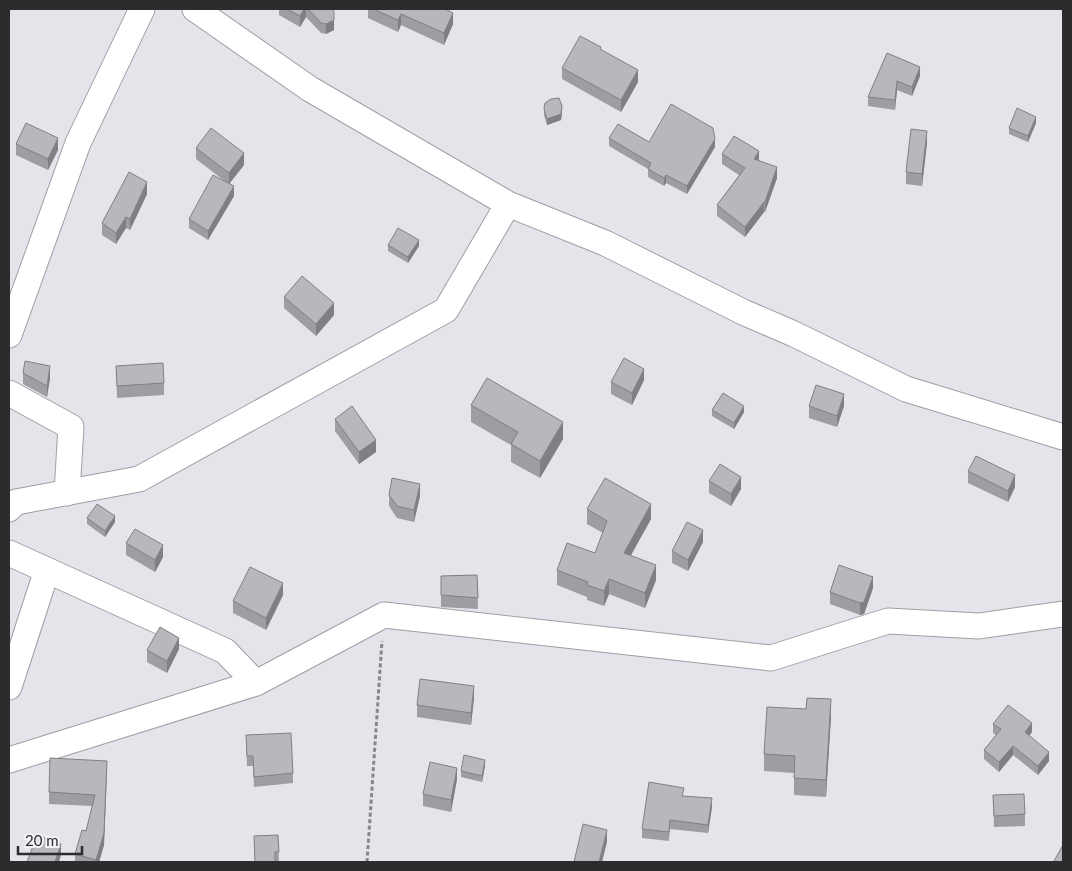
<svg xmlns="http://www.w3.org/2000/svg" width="1072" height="871" viewBox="0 0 1072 871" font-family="Lato,sans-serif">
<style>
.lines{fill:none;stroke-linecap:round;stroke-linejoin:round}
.street-casing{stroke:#9e9fa4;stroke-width:27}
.path{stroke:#86878b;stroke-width:3;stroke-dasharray:4 2.5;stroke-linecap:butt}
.street{stroke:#fff;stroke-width:25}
.wall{fill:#9d9da2}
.shaded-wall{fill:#808084}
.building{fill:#b7b7bc;stroke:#808084}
</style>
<rect width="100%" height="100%" fill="#e4e5eb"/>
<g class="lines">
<defs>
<path id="street" d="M195,9L310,89L508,204L605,243L743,312L794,334L906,389L1063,437
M9,335L78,143L142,9
M9,393L71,427L67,493
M9,509L16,502L139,479L446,310L508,204
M9,553L225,651L256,683
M9,687L47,570
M9,760L256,683L384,615L771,658L888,621L979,626L1063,614"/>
</defs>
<use href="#street" class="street-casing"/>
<path class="path" d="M367,862L382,641"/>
<use href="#street" class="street"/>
</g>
<path class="wall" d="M279,9H332L334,21V30L326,34L321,33L306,17L300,27L279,15Z
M368,9H445L453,24L444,45L401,25L398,32L368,18Z
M887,53L920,76L912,96L897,90L895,110L868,106V97Z
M562,68L638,82L621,112L562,79Z
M544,109L562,112L561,120L547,125L544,115Z
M1036,123L1028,142L1009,134V128Z
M609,138L649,142L715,147L687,194L666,183L664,186L648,177V169L609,146Z
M927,143L922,186L906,184V172Z
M16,144L58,150L48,170L16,155Z
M196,148L244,165L229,184L234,196L208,240L189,228V219L226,182L196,159Z
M722,154L759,160L777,178L765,212H764L745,237L717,216V205L739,175L722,164Z
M147,194L130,230L126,228L116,244L102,235V223Z
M388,245L419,246L408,263L388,251Z
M284,297L334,315L316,336L284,308Z
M116,366L164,383V395L117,398Z
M23,373L50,378L47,397L23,384Z
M644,380L632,405L611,394V382Z
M471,405L563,439L540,478L511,462V445L471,422Z
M809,406H844L837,427L809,418Z
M712,410L744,412L734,429L712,416Z
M335,419L376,452L359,464L335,431Z
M968,471L1015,487L1008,502L968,483Z
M709,481L741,489L731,506L709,493Z
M389,495L420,496L414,522L397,518L389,506Z
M587,509L651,519L630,556L656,580L645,608L609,594L604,606L587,600V597L557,585V570L595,553L603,533L587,524Z
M87,518L115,522L105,537L87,524Z
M703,542L688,571L672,563V551Z
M126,543L163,557L155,572L126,555Z
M477,575L478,609L441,607V576Z
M873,588L864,614L860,615L830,604V592Z
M283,595L266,630L233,613V601Z
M179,649L167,673L147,662V650Z
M474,698L471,725L417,717V705Z
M831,716L826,797L794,795V773L764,771V754Z
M993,724L1032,732L1029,736L1049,761L1038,775L1013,755L999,772L984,759V750L996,735L993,733Z
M246,744L293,773V783L254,787L253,766H247Z
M485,766L482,782L461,777V771Z
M107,773L104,845L99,862H75V854L86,831L92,806L49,804V792Z
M457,779L451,812L423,806V794Z
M993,795L1025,814V826L994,827Z
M684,796L712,807L708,833L670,829L669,841L642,838V829Z
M278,835L279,862H255L254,836Z"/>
<path class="shaded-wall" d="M304,9H306V17L300,27V16Z
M334,11V30L326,34V24Z
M453,13V24L444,45V33Z
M401,14V25L398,32V20Z
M920,67V76L912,96V87Z
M638,70V82L621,112V100Z
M897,81V90L895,110V100Z
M562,106V112L561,120L547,125V119Z
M1036,117V123L1028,142V136Z
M927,131V143L922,186V174Z
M58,138V150L48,170V159Z
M715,139V147L687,194V186Z
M759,151V162L754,159Z
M244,153V165L229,184V173Z
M777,167V178L765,212V202Z
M666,175V183L664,186V178Z
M147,182V194L130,230V219Z
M234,186V196L208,240V231Z
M764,202V212L745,237V227Z
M126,217V228L116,244V233Z
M419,240V246L408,263V257Z
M334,303V315L316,336V324Z
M50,366V378L47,397V386Z
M644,369V380L632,405V393Z
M844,394V406L837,427V416Z
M744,406V412L734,429V423Z
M563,422V439L540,478V461Z
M376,440V452L359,464V452Z
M1015,475V487L1008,502V491Z
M741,477V489L731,506V494Z
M420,484V496L414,522V510Z
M651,504V519L624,568V553Z
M115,516V522L105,537V531Z
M703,530V542L688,571V560Z
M163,545V557L155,572V560Z
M656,565V580L645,608V593Z
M873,577V588L864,614L860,615V603Z
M609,579V594L604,606V591Z
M283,583V595L266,630V618Z
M179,638V649L167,673V661Z
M474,686V698L471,725V713Z
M831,699V716L826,797V780Z
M1032,723V732L1025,742V732Z
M1013,746V755L999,772V762Z
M1049,752V761L1038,775V766Z
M485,760V766L482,782V776Z
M107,761L104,845L99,862H96Z
M457,768V779L451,812V800Z
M712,798V807L708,833V825Z
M607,830V842L602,862H599Z
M61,844V855L59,862H55Z"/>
<path class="building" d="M287,9H304L300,16Z
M308,9H332L334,11V20L326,24L321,23Z
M373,9H445L453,13L444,33L401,14L398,20Z
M580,36L601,47L600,49L638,70L621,100L562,68Z
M887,53L920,67L912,87L897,81L895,100L868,97Z
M559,98L562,106L561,114L547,119L544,109L545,103L551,99Z
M671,104L713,128L715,139L687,186L666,175L664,178L648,169L651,163L609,138L618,124L649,142Z
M1017,108L1036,117L1028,136L1009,128Z
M26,123L58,138L48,159L16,144Z
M211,128L244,153L229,173L196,148Z
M911,129L927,131L922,174L906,172Z
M734,136L759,151L754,159L777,167L765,202H764L745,227L717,205L745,168L722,154Z
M129,172L147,182L130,219L126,217L116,233L102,223Z
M213,175L234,186L208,231L189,219Z
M398,228L419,240L408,257L388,245Z
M302,276L334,303L316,324L284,297Z
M624,358L644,369L632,393L611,382Z
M25,361L50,366L47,386L23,373Z
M163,363L164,383L117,386L116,366Z
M487,378L563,422L540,461L511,444L518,432L471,405Z
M816,385L844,394L837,416L809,406Z
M723,393L744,406L734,423L712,410Z
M352,406L376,440L359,452L335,419Z
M976,456L1015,475L1008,491L968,471Z
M720,464L741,477L731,494L709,481Z
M392,478L420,484L414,510L397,506L389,495Z
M605,478L651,504L624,553L656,565L645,593L609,579L604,591L587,585L588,582L557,570L567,543L595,553L607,521L587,509Z
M97,504L115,516L105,531L87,518Z
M687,522L703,530L688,560L672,551Z
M135,529L163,545L155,560L126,543Z
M839,565L873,577L864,602L860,603L830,592Z
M250,567L283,583L266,618L233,601Z
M477,575L478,598L441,595V576Z
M160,627L179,638L167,661L147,650Z
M420,679L474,686L471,713L417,705Z
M807,698L831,699L826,780L794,778L795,756L764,754L767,707L806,709Z
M1008,705L1032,723L1025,732L1049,752L1038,766L1013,746L999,762L984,750L1001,729L993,724Z
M291,733L293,773L254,777L253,756H247L246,735Z
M464,755L485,760L482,776L461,771Z
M50,758L107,761L104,833L96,860L75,854L82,830L86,831L95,795L49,792Z
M430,762L457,768L451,800L423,794Z
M649,782L684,788L682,796L712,798L708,825L670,820L669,832L642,829Z
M1024,794L1025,814L994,816L993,795Z
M583,824L607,830L599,862H574Z
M37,835L61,844L55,862H27Z
M278,835L279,852H275V862H255L254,836Z
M1063,845V862H1057L1054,861Z"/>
<rect width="1072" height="871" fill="none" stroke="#2c2c2e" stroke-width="20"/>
<path d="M18 846v8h64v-8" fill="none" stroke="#2c2c2e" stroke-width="2.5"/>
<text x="25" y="846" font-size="15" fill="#2c2c2e" stroke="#f2f2f8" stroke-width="4" paint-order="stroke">20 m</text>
</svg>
